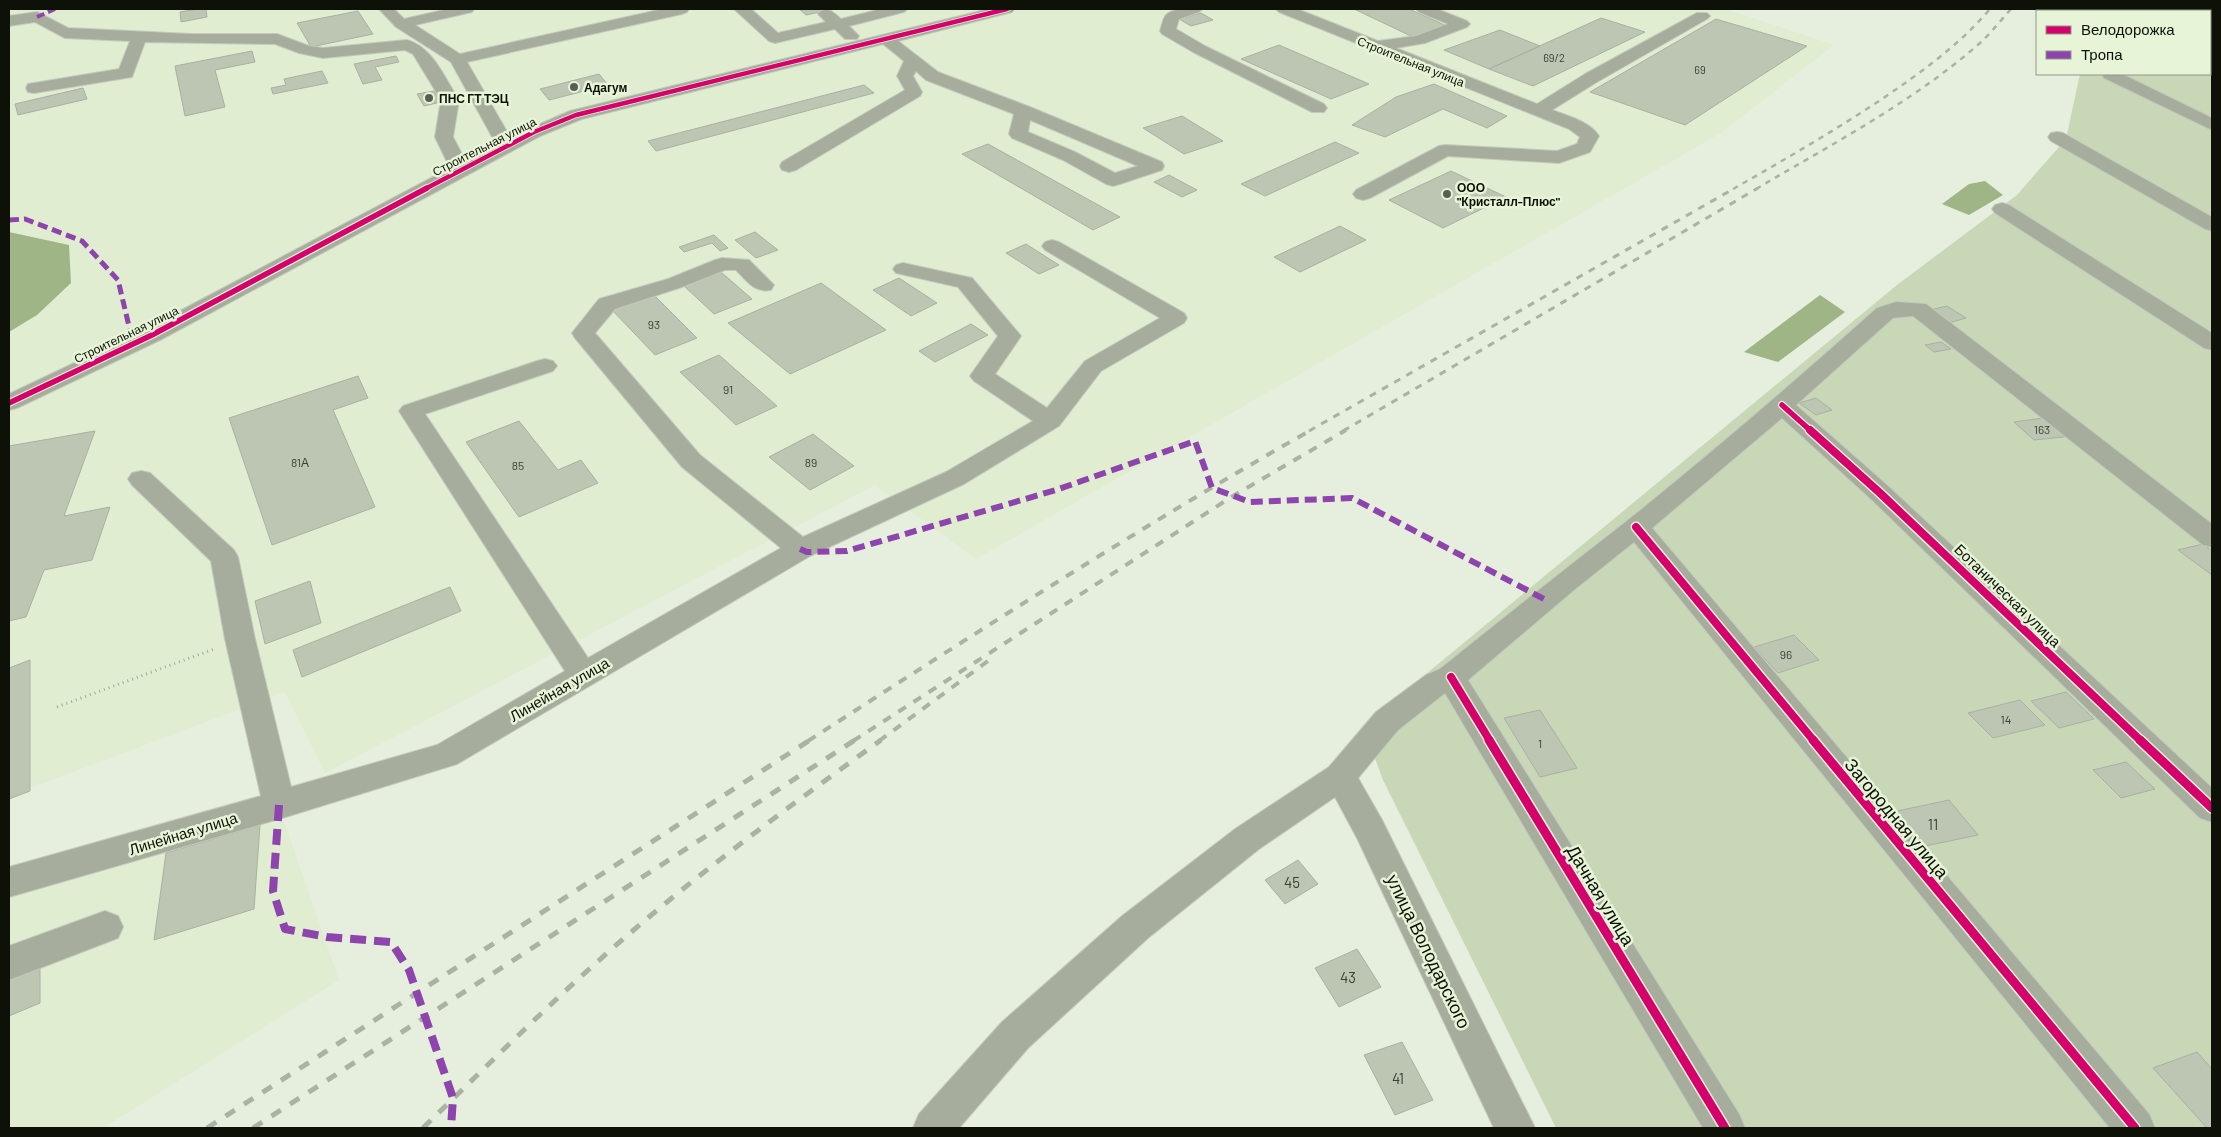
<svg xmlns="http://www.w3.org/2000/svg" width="2221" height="1137" viewBox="0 0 2221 1137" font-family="Barlow,sans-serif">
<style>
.built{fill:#e0edd1}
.green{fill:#c8d7b5}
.water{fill:#a0b586}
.building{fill:#bdc6b3;stroke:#aab0a3}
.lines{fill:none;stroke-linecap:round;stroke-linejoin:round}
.minor-casing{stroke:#c3c9bc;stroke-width:2}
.path{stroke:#a5ab9d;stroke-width:3;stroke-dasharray:1 4;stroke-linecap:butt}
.minor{fill:#a6ad9d;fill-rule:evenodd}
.rail-far3{stroke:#aab2a3;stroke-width:2.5;stroke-dasharray:5.5 5.5;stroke-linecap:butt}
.rail-far2{stroke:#aab2a3;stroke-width:3;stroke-dasharray:7 7;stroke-linecap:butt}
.rail-far1{stroke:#aab2a3;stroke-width:4;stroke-dasharray:9 9;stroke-linecap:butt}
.rail{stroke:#aab2a3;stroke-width:5;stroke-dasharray:11 11;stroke-linecap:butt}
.quiet-far3{stroke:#8e44ad;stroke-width:4;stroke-dasharray:8 4;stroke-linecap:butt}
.quiet-far2{stroke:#8e44ad;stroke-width:5;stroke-dasharray:10 5;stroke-linecap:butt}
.quiet-far1{stroke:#8e44ad;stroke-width:6;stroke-dasharray:12 6;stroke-linecap:butt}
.quiet{stroke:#8e44ad;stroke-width:8;stroke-dasharray:16 8;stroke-linecap:butt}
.cycleway-far3-casing{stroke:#e7f4d7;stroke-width:6}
.cycleway-far2-casing{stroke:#e7f4d7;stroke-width:8}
.cycleway-far1-casing{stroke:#e7f4d7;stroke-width:11}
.cycleway-casing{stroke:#e7f4d7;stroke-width:12}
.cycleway-far3{stroke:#d6006c;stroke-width:4.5}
.cycleway-far2{stroke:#d6006c;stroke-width:5.5}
.cycleway-far1{stroke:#d6006c;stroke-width:8}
.cycleway{stroke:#d6006c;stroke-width:9}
.poi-dot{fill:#595e52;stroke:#e7f4d7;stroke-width:2}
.labels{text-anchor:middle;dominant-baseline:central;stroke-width:5;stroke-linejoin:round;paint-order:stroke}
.far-number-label{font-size:11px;fill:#393e32}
.far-street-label{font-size:12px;fill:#0d1107;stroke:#e7f4d7}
.far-poi-label{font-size:12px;font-weight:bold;fill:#0d1107;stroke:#e7f4d7;text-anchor:start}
.number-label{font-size:12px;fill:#393e32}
.street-label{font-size:15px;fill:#0d1107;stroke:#e7f4d7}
.near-number-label{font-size:15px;fill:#393e32}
.near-street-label{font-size:18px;fill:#0d1107;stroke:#e7f4d7}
</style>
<rect width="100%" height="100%" fill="#e6eedd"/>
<path class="built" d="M9,9H1726L1834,45L1721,133L976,559L875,485L325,773L285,692L9,796Z
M284,821L339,980L103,1128H9V875Z"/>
<path class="green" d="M2106,9H2212V1128H1556L1383,780L1363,726L1897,285L2017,195L2066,139L2080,74H2210V11H2104Z"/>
<path class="water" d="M1985,181L2003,195L1969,215L1942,204L1969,184Z
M9,232L69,245L71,283L37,315L9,332Z
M1820,295L1845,312L1778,362L1744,352Z"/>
<path class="building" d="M198,9H206L207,17L181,22L180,12Z
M799,9H835L806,15Z
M1354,9H1409L1449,27L1415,38Z
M358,11L373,34L311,47L297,23Z
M1201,13L1213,20L1191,26L1179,19Z
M1601,18L1645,32L1533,86L1489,69Z
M1716,19L1807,46L1685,125L1590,92Z
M1500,30L1540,46L1489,69L1444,50Z
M1279,45L1369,84L1331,99L1241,59Z
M252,51L255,62L215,70L225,107L185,116L175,66Z
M396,56L399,62L375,67L382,80L363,84L354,64Z
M322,71L328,83L273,94L271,88L286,85L284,79Z
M599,74L608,85L549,100L540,89Z
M1434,84L1507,116L1487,128L1443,109L1385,137L1352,125L1396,97Z
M864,85L874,93L656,151L648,141Z
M83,88L87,99L18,115L15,104Z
M434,91L441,102L424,106L417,94Z
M1182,116L1223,141L1184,154L1143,128Z
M1335,142L1359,153L1265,196L1241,184Z
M988,144L1120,217L1093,230L962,154Z
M1451,171L1506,197L1443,228L1389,200Z
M1169,175L1197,190L1182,197L1154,182Z
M1340,226L1366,240L1300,272L1274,257Z
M755,232L778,250L756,258L735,240Z
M714,235L728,248L720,251L712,243L684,252L679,247Z
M1026,244L1059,265L1039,274L1006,253Z
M721,272L752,299L714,314L684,286Z
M899,278L937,303L911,316L873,290Z
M821,283L886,330L790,374L728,323Z
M653,294L697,338L655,355L612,310Z
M1947,306L1966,318L1949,323L1930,310Z
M971,324L988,335L935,362L919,351Z
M1941,342L1951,349L1934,352L1925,345Z
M719,355L777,406L736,425L680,372Z
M358,376L368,398L333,410L375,507L272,545L229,418Z
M1816,398L1832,410L1816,415L1799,403Z
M2051,417L2072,436L2034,440L2014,422Z
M519,421L558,470L581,460L598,483L519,517L466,442Z
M95,431L64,516L110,507L92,560L44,570L26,617L9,621V446Z
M813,434L854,466L810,490L769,457Z
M2203,544L2212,551V575L2178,550Z
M310,581L321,623L265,644L255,601Z
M450,587L461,611L302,677L293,650Z
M1794,635L1819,660L1778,673L1754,647Z
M30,660V791L9,799V668Z
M2066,692L2094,719L2059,728L2031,701Z
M2020,700L2045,725L1993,738L1968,713Z
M1540,710L1577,768L1540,777L1504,718Z
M2126,762L2155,789L2121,798L2093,770Z
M1949,800L1978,835L1916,848L1888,813Z
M260,825L254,909L154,940L166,853Z
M1298,860L1318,884L1285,904L1265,880Z
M1357,949L1381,987L1339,1007L1315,968Z
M40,963V1003L9,1016V976Z
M1402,1042L1433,1100L1395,1115L1364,1055Z
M2197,1052L2212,1069V1128H2207L2153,1068Z"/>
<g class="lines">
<defs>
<path id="minor" d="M379,9H394L404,19L448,9H474L472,12L415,25L460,54L663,9H689L687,12L682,14L467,62L510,137L570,111L989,9H1014L1012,12L898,41L938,72L1030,107L1162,162L1164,166L1162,170L1120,184L1113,186L1106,184L1063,160L1012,138L1009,134L1014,114L926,80L916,71L913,76L922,92L920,96L796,170L789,172L782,170L780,166L782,162L905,90L897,76L904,61L883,44L582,119L540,136L160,340L17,408L9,410V394L144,330L450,168L435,137L441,100L413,54L405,50L323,58L299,53L275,44L145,42L132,77L34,93L28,92L26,88L28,84L119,69L130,41L65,38L35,22L9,26V16L37,12L68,28L191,34H277L309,46L323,48L407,40C433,47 445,79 459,100L453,137L465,160L496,144L451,62L396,27ZM1030,120L1042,125L1138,166L1115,173L1075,152L1028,132Z
M734,9H751L778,33L826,22L818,14L821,11C830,8 834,13 841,19L881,9H907L904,12L849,26L859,36L857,39H845L835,29L775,43L769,41Z
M1179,9H1202L1199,12L1179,19L1176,29L1205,46L1324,104L1327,108L1324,112H1312L1193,52L1162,34L1160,31C1165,15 1163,14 1179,9Z
M1276,9H1297L1378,41L1416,36L1448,24L1419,12L1416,9H1437L1467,21L1470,24L1467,27L1425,43L1396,48L1537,104L1585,74L1697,13H1707L1710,16L1707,19L1597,82L1552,110C1568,116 1589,121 1599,136L1590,152L1559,163L1448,156L1370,198L1363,200L1356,198L1353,194L1356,190L1439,146L1445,145L1557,151L1577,144L1580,137L1569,129L1279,12Z
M2135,9H2155L2157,11H2137Z
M2210,34L2212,35V45L2210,44Z
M2102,74H2122L2212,118V130L2104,78Z
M2057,132L2063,133L2212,217V231L2205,229L2051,141L2048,137L2051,133Z
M2002,203L2009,205L2212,333V350L2204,348L1995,213L1992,209L1995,205Z
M1052,240L1059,242L1184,313L1187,318L1184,323L1101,371L1059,426L964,484L810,556L457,764L279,819L9,897V867L261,796L225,639L211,561L132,485L128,479L132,473L141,471L150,473L234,550L238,557L255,639L291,787L437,745L565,671L399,411L403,406L537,361L545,359L553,361L557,366L553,371L425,414L588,658L781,548L682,467L575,338L572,333L599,299L668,279L715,260L722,258L749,260L774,285L771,290C754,293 747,281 736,270H725L682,287L615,309L595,333L700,455L803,537L946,472L1033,421L974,381L970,376L998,336L958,287L896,273L893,269L896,265L903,263L972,278L1021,336L995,374L1047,408L1085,361L1160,318L1045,250L1042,246L1045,242Z
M1896,302L1926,304L2212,524V547L2203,545L1913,316L1893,318L1796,405L1889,487L2212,788V822L2200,818L1871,499L1782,418L1652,528L2149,1114L2155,1128H2110L1634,542L1574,590L1468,680L1739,1114L1745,1128H1703L1445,693L1398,730L1358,778L1382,820L1535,1128H1494L1357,838L1335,797L1259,849L1148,938L1028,1048L959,1128H913L919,1114L1002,1022L1122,916L1235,829L1329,767L1376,712L1426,675L1440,669C1502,619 1564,570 1627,521C1712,453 1795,381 1877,308Z
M105,911L118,916L123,927L118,938L9,980V946Z"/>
</defs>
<use href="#minor" class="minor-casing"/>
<path class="path" d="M57,707L214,649"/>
<use href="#minor" class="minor"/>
<path class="rail-far3" d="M1733,189C1784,160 1834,131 1882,99C1923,71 1958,46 1990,9
M1756,189C1832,144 1913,102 1980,43C1991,33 2001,20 2011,9"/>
<path class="rail-far2" d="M1309,431L1735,188
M1343,431L1758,188"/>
<path class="rail-far1" d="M808,741C974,634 1140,527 1311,430
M853,741L1233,496L1346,430
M879,741L988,661"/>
<path class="rail" d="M207,1128L810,740
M253,1128L855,740
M423,1128C499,1054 574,979 655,912C728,851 805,795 881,740"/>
<path class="quiet-far3" d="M37,17L55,9"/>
<path class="quiet-far2" d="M9,220L25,219L82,241L118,280L133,343"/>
<path class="quiet-far1" d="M800,549L807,552L847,551L1056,490L1195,441L1212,488L1250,502L1352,498L1544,599"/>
<path class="quiet" d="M279,805L273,891L285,929L327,937L391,942L409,970L453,1098L451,1128"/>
<defs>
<path id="cycleway-far3" d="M425,189L534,132L576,115L1007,9"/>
<path id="cycleway-far2" d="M9,403L152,335L427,188
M1782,405L1811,431"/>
<path id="cycleway-far1" d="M1810,430L1880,493L2141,741
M1636,527L1814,741
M1451,677L1490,741"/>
<path id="cycleway" d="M1489,740L1725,1128
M1813,740L2135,1128
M2140,740L2212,808"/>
</defs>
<use href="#cycleway-far3" class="cycleway-far3-casing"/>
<use href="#cycleway-far2" class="cycleway-far2-casing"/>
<use href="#cycleway-far1" class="cycleway-far1-casing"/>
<use href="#cycleway" class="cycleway-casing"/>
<use href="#cycleway-far3" class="cycleway-far3"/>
<use href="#cycleway-far2" class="cycleway-far2"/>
<use href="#cycleway-far1" class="cycleway-far1"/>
<use href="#cycleway" class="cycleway"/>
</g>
<g class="poi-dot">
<circle cx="574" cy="87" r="5"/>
<circle cx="429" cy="98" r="5"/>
<circle cx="1447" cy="194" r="5"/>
</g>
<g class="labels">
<g class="far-number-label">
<text x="1554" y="57">69/2</text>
<text x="1700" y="69">69</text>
</g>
<g class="far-street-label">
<text transform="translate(1411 61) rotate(22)">Строительная улица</text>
<text transform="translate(484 146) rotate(-27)">Строительная улица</text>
<text transform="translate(126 334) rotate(-26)">Строительная улица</text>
</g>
<g class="far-poi-label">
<text x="584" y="87">Адагум</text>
<text x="439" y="98">ПНС ГТ ТЭЦ</text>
<text x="1457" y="187">ООО<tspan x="1457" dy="14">"Кристалл-Плюс"</tspan></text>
</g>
<g class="number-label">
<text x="654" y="324">93</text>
<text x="728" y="389">91</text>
<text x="2042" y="429">163</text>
<text x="300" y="462">81А</text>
<text x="811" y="462">89</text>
<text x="518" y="465">85</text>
<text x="1786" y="654">96</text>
<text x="2006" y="719">14</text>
<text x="1540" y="743">1</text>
</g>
<g class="street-label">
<text transform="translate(2008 595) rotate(44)">Ботаническая улица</text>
<text transform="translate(559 689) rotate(-30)">Линейная улица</text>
<text transform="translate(183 833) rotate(-17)">Линейная улица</text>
</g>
<g class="near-number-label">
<text x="1933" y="824">11</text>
<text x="1292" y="882">45</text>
<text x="1348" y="977">43</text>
<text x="1398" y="1078">41</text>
</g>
<g class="near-street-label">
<text transform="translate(1897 818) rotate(50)">Загородная улица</text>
<text transform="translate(1601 895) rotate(59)">Дачная улица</text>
<text transform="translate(1429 951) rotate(64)">улица Володарского</text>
</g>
</g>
<rect width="2221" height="1137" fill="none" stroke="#0d1107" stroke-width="20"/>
<rect x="2036" y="10" width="175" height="65" fill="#e7f4d7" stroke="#909984"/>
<rect x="2046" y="26" width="25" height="8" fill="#d6006c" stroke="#909984"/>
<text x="2081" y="35" font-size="15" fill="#0d1107">Велодорожка</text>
<rect x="2046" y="51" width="25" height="8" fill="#8e44ad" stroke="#909984"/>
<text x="2081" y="60" font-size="15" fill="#0d1107">Тропа</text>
</svg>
